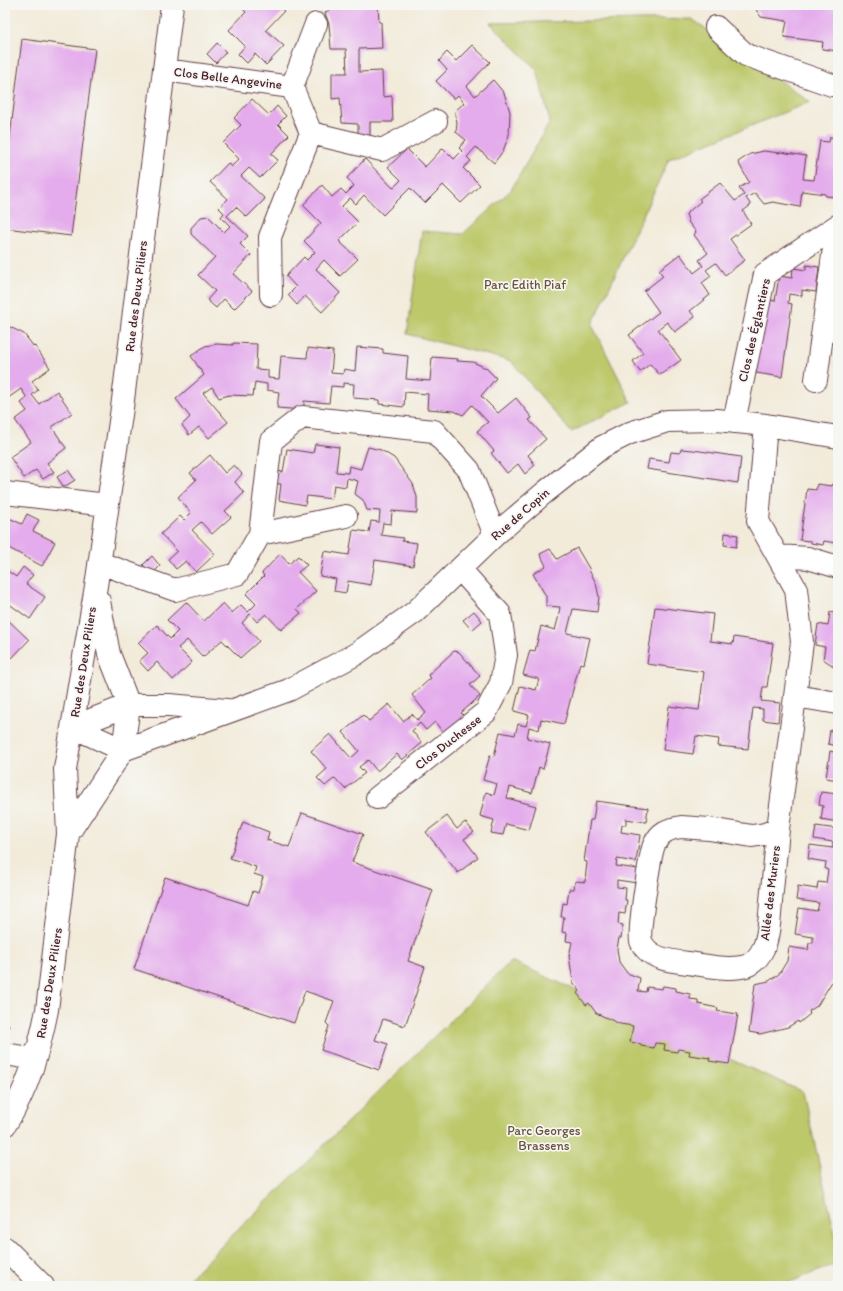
<svg xmlns="http://www.w3.org/2000/svg" width="843" height="1291" viewBox="0 0 843 1291" font-family="Itim,sans-serif">
<style>
.green{fill:#bcc869;stroke:#83744a}
.building{fill:#e4acec}
.lines{fill:none;stroke-linecap:round;stroke-linejoin:round}
.minor-casing{stroke:#633e45;stroke-width:24}
.minor{stroke:#fff;stroke-width:22}
.labels{text-anchor:middle;dominant-baseline:central;stroke-width:3.5;stroke-linejoin:round;paint-order:stroke}
.street-label{font-size:13px;fill:#4a1f2b;stroke:#f6f6f2}
.park-label{font-size:13px;fill:#6c523e;stroke:#f6f6f2}
</style>
<rect width="100%" height="100%" fill="#f6f6f2"/>
<filter id="ink" filterUnits="userSpaceOnUse"><feTurbulence type="fractalNoise" baseFrequency=".025" numOctaves="2"/><feDisplacementMap in="SourceGraphic" scale="8" xChannelSelector="R" yChannelSelector="G"/><feConvolveMatrix kernelMatrix="1 2 1 2 8 2 1 2 1" color-interpolation-filters="sRGB"/></filter>
<filter id="wash" filterUnits="userSpaceOnUse"><feTurbulence type="fractalNoise" baseFrequency=".012" numOctaves="4" result="noise"/><feDisplacementMap in="SourceGraphic" scale="16" xChannelSelector="R" yChannelSelector="G"/><feGaussianBlur stdDeviation="0.9" result="paint"/><feColorMatrix in="noise" values="0 0 0 0 0 0 0 0 0 0 0 0 0 0 0 0 0 1.4 0 .05"/><feComposite in="paint" operator="in"/></filter>
<g filter="url(#wash)">
<rect width="100%" height="100%" fill="#f2ebda"/>
<path class="green" d="M692,19L810,102L669,159L592,325L631,402L571,432L511,361L407,334L422,231L463,234L511,190L550,122L537,70L490,23Z
M511,961L803,1092L838,1247V1263L780,1286H181Z"/>
<g id="blocks">
<path class="building" d="M239,5H277L284,11L266,30L284,46L266,65L255,54L247,63L238,54L245,46L229,30L246,12Z
M335,5H378L379,22H381L382,48L359,49V72L382,71L383,97L392,96L393,122H370V136H358V124L342,123L340,98L332,99V73H347L346,49H331L329,24L325,13Z
M753,5H838V51L822,49L823,42L784,37L787,21L761,17Z
M22,39L95,49L71,236L5,228V178Z
M217,43L226,52L216,63L207,54Z
M472,45L490,62L467,86L475,96L493,80L504,93L510,112L509,135L503,151L494,163L476,147L467,157L471,161L463,168L480,185L461,203L443,185L425,203L410,188L383,215L364,195L356,204L350,198L342,206L358,222L339,241L358,259L340,276L324,260L316,269L340,293L322,312L305,296L297,305L288,295L296,287L286,276L304,257L307,260L315,252L304,241L321,223L303,205L322,185L332,197L341,189L346,194L354,186L347,178L365,159L393,188L401,180L388,167L407,149L425,167L443,148L454,159L462,151L459,148L466,140L456,132L457,123L455,111L464,103L458,95L454,99L436,81L447,70L439,61L445,54L447,52L456,61Z
M252,99L269,115L277,106L286,116L278,124L289,135L271,154L278,160L260,178L249,168L241,176L265,199L247,217L236,207L227,216L248,236L240,244L251,255L233,274L252,291L234,309L224,299L216,308L207,300L215,291L198,275L215,257L191,234V228L201,217L208,216L224,232L230,226L221,217L224,213L219,208L228,199L210,182L228,163L231,167L239,159L223,143L241,125L234,118Z
M830,137L838,138V197L826,196L825,194L802,191L800,207L773,202L764,204L755,193L746,198L751,205L743,211L751,224L730,239L745,260L725,275L716,263L706,270L711,276L702,283L710,295L690,311L695,317L675,332L667,322L658,329L681,360L660,375L650,364L640,372L633,361L643,353L629,335L659,312L644,291L663,276L659,270L680,254L694,273L703,266L699,260L708,253L694,235L696,232L689,223L686,214L701,201L699,199L720,183L735,201L744,195L739,188L749,182L738,162L750,154L764,151L780,153V152L806,156L803,179L814,180L820,141L829,142Z
M806,265L819,267L816,292L802,290V296L789,294L788,303L792,304L782,377L756,373L766,299L775,301L779,276L792,278L793,268L806,270Z
M5,326L10,327L24,334L34,347L35,346L50,368L32,381L38,390L32,395L39,404L57,391L72,413L52,427L66,448L47,463L54,472L43,479L36,470L24,478L10,457L31,442L15,420L27,411L21,403L27,398L21,389L8,398L5,393Z
M233,343L257,344L256,369L268,370V378L279,379L281,356L307,358L308,348L333,351L331,373L343,374L344,369L355,371L357,347L383,349V353L408,356L406,379L430,381L432,357L458,359L457,361L473,362L486,368L496,378L481,396L498,413L516,398L532,418L529,420L546,439L528,455L535,465L525,474L518,464L507,473L491,453L494,451L477,431L488,422L472,405L463,415L454,411L427,409L428,394L405,392L404,407L379,404V400L353,398L354,384L343,383V387L331,386L329,403L304,401V410L277,408L279,392L267,390V384L255,382L253,396L229,395L219,398L212,387L203,393L228,422L209,438L199,427L189,435L182,425L190,417L176,399L204,375L191,356L205,346L217,344L233,345Z
M315,444L339,447L336,472L348,473L349,466L361,469L368,447L381,450L394,458L413,484L417,497V513L392,511L391,524L383,523L381,535L403,538L402,541L417,543L413,566L375,560L371,585L348,581L346,593L334,591L336,579L320,576L324,551L349,555L353,530L369,532L371,521L379,522L380,511L367,510L363,500L355,494L358,481L347,478L346,487L334,485L332,499L307,496L305,505L279,500L281,484L270,483L273,470L283,472L287,449L313,453Z
M681,449L693,450L741,457L738,483L647,469L649,459L669,462L671,452L680,453Z
M210,455L225,473L234,465L242,474L235,482L244,493L225,511L231,517L212,534L201,522L192,530L215,554L196,572L186,561L176,569L168,559L177,551L161,534L180,516L184,520L191,513L178,497L196,480L190,473Z
M68,470L75,480L64,487L57,477Z
M833,483L838,484V547H836V543L824,541L823,545L811,543V541L800,540L807,489L816,490L817,484L832,486Z
M27,514L39,520L33,531L55,542L42,566L5,546V526L9,518L22,524Z
M725,533L738,535L736,547L724,545Z
M577,548L590,570H589L596,583L599,597L597,612L573,609L567,633L590,638L584,664L580,663L564,724L541,719L539,730L529,727L527,738L550,744L543,769L539,767L532,793L510,787L507,798L536,806L529,830L506,824L503,835L491,833L494,820L480,816L486,792L494,795L497,784L483,780L490,755L494,756L500,732L515,735L518,724L526,726L529,715L514,711L520,686L536,690L539,679L523,675L530,650L535,651L541,626L555,630L558,619L560,607L546,606V596L533,574L546,566L540,554L550,549L557,559Z
M280,554L289,564L298,556L307,565L298,572L316,591L297,609L301,613L281,630L266,614L257,622L250,614L242,623L259,641L240,658L222,640L203,657L187,640L178,648L192,662L173,680L157,662L148,671L139,661L148,653L138,643L157,625L170,639L178,631L167,620L186,602L204,621L223,603L232,613L241,605L248,612L256,604L246,594L264,576L262,573Z
M152,556L160,566L151,575L143,565Z
M23,567L33,575L26,584L45,597L30,619L5,601V569L16,577Z
M655,607L713,614L710,641L733,644L734,637L773,643L767,687H763L761,701L780,703L778,722L763,720V709L753,708L748,749L718,746L719,739L696,736L693,754L663,750L669,706L699,710L704,672L647,664Z
M474,611L482,621L472,630L463,620Z
M830,612L838,613V673L832,665L823,659L825,647L815,645L818,624L828,626Z
M5,617L29,640L12,658L5,652Z
M454,651L459,652L480,676L470,685L480,696L461,713L465,717L444,734L435,722L426,730L420,723L412,731L422,743L402,760L397,754L377,771L368,760L359,767L365,773L345,789L335,778L325,786L317,778L327,769L311,751L330,734L351,758L359,751L343,732L363,715L369,721L389,704L403,721L412,714L417,720L426,713L412,695L431,678L428,675Z
M830,730L838,732V746L828,744Z
M830,751L838,753V780L826,778Z
M821,792L838,794V822L821,819L823,806L819,805Z
M596,801L648,808L646,822L626,819V825H622L621,832L640,835L636,862L617,859L616,866L638,869L637,883L617,880V887L626,888L625,900H627L625,914L619,913L618,924L623,925L621,938H619L617,949L619,962L627,973L640,978L638,991L646,992L647,987L662,989L663,986L676,988V991L690,994V999L698,1000V1004L718,1008L717,1011L738,1014L729,1064L709,1061L710,1058L689,1055L690,1051L678,1049L677,1052L664,1050L665,1044L655,1043L654,1048L641,1046V1044L630,1042L633,1026L620,1024L596,1013L589,1003L586,1005L577,993L580,991L573,982L569,956L572,942L566,941L567,933L562,932L564,917H561L563,903L567,904L569,889H574L575,881L585,882L587,862L584,861L587,841L590,820H593Z
M302,813L363,834L352,862L433,890L408,961L425,967L405,1026L383,1019L375,1040L388,1044L379,1070L321,1050L329,1026L326,1023L334,1001L305,991L294,1023L134,969L165,877L248,905L253,891L258,893L263,877L254,874L256,867L230,858L243,822L269,832L267,840L289,847Z
M447,816L457,829L465,822L474,832L464,839L478,857L458,873L426,832Z
M816,826L838,829V969L835,968L833,980L817,1006L809,1011L810,1014L799,1023L798,1021L788,1027L760,1034L749,1032L755,984L769,981L779,974L787,961L789,947L808,950L809,943H813V937L795,934L799,908L817,911L819,903L796,900L798,886L817,889L818,882L826,883L828,870L825,869L826,862L808,859L810,845L833,848V842L814,839Z
M5,1015L9,1027L5,1029Z"/>
</g>
</g>
<g filter="url(#ink)">
<use href="#blocks" fill-opacity="0" stroke="#633e45" stroke-width="1"/>
<g class="lines">
<defs>
<path id="minor" d="M716,27L746,55L832,85H838
M164,70L292,87L311,133L270,237L271,295
M292,87L316,24
M311,133L382,150L436,121
M816,380L837,226
M734,422L765,274L837,226
M766,425L758,521L796,589L802,642L778,829
M5,493L107,505
M260,534L346,516
M778,556L808,558L838,567
M100,563L175,590L237,574L260,534L271,441L302,417L434,431L469,470L495,535
M795,696L838,703
M73,727L123,750L289,690L356,654L415,612L495,535L544,493L602,447L630,433L667,421L717,420L766,425L838,437
M73,727L129,705H169L227,710
M377,798L486,712L501,683L506,655L500,614L460,569
M681,827L709,829L752,836L765,834L778,829C776,853 773,877 771,902C770,915 769,937 763,949C759,957 754,963 746,966C729,971 705,965 688,963C671,961 648,959 641,941C638,931 650,855 654,845C660,832 668,829 681,827Z
M68,834L123,750L129,705L109,654L99,601
M5,1054L35,1059
M5,1125C28,1090 39,1050 47,1010L68,834L65,769L96,586L122,408L172,5
M5,1248L43,1286"/>
</defs>
<use href="#minor" class="minor-casing"/>
<use href="#minor" class="minor"/>
</g>
</g>
<g class="labels">
<g class="street-label">
<text transform="translate(228 78) rotate(7)">Clos Belle Angevine</text>
<text transform="translate(136 296) rotate(-83)">Rue des Deux Piliers</text>
<text transform="translate(754 330) rotate(-77)">Clos des Églantiers</text>
<text transform="translate(520 514) rotate(-41)">Rue de Copin</text>
<text transform="translate(83 662) rotate(-81)">Rue des Deux Piliers</text>
<text transform="translate(448 742) rotate(-38)">Clos Duchesse</text>
<text transform="translate(770 893) rotate(-83)">Allée des Muriers</text>
<text transform="translate(49 983) rotate(-81)">Rue des Deux Piliers</text>
</g>
<g class="park-label">
<text x="525" y="284">Parc Edith Piaf</text>
<text x="544" y="1130">Parc Georges<tspan x="544" dy="15">Brassens</tspan></text>
</g>
</g>
<rect width="843" height="1291" fill="none" stroke="#f6f6f2" stroke-width="20"/>
</svg>
